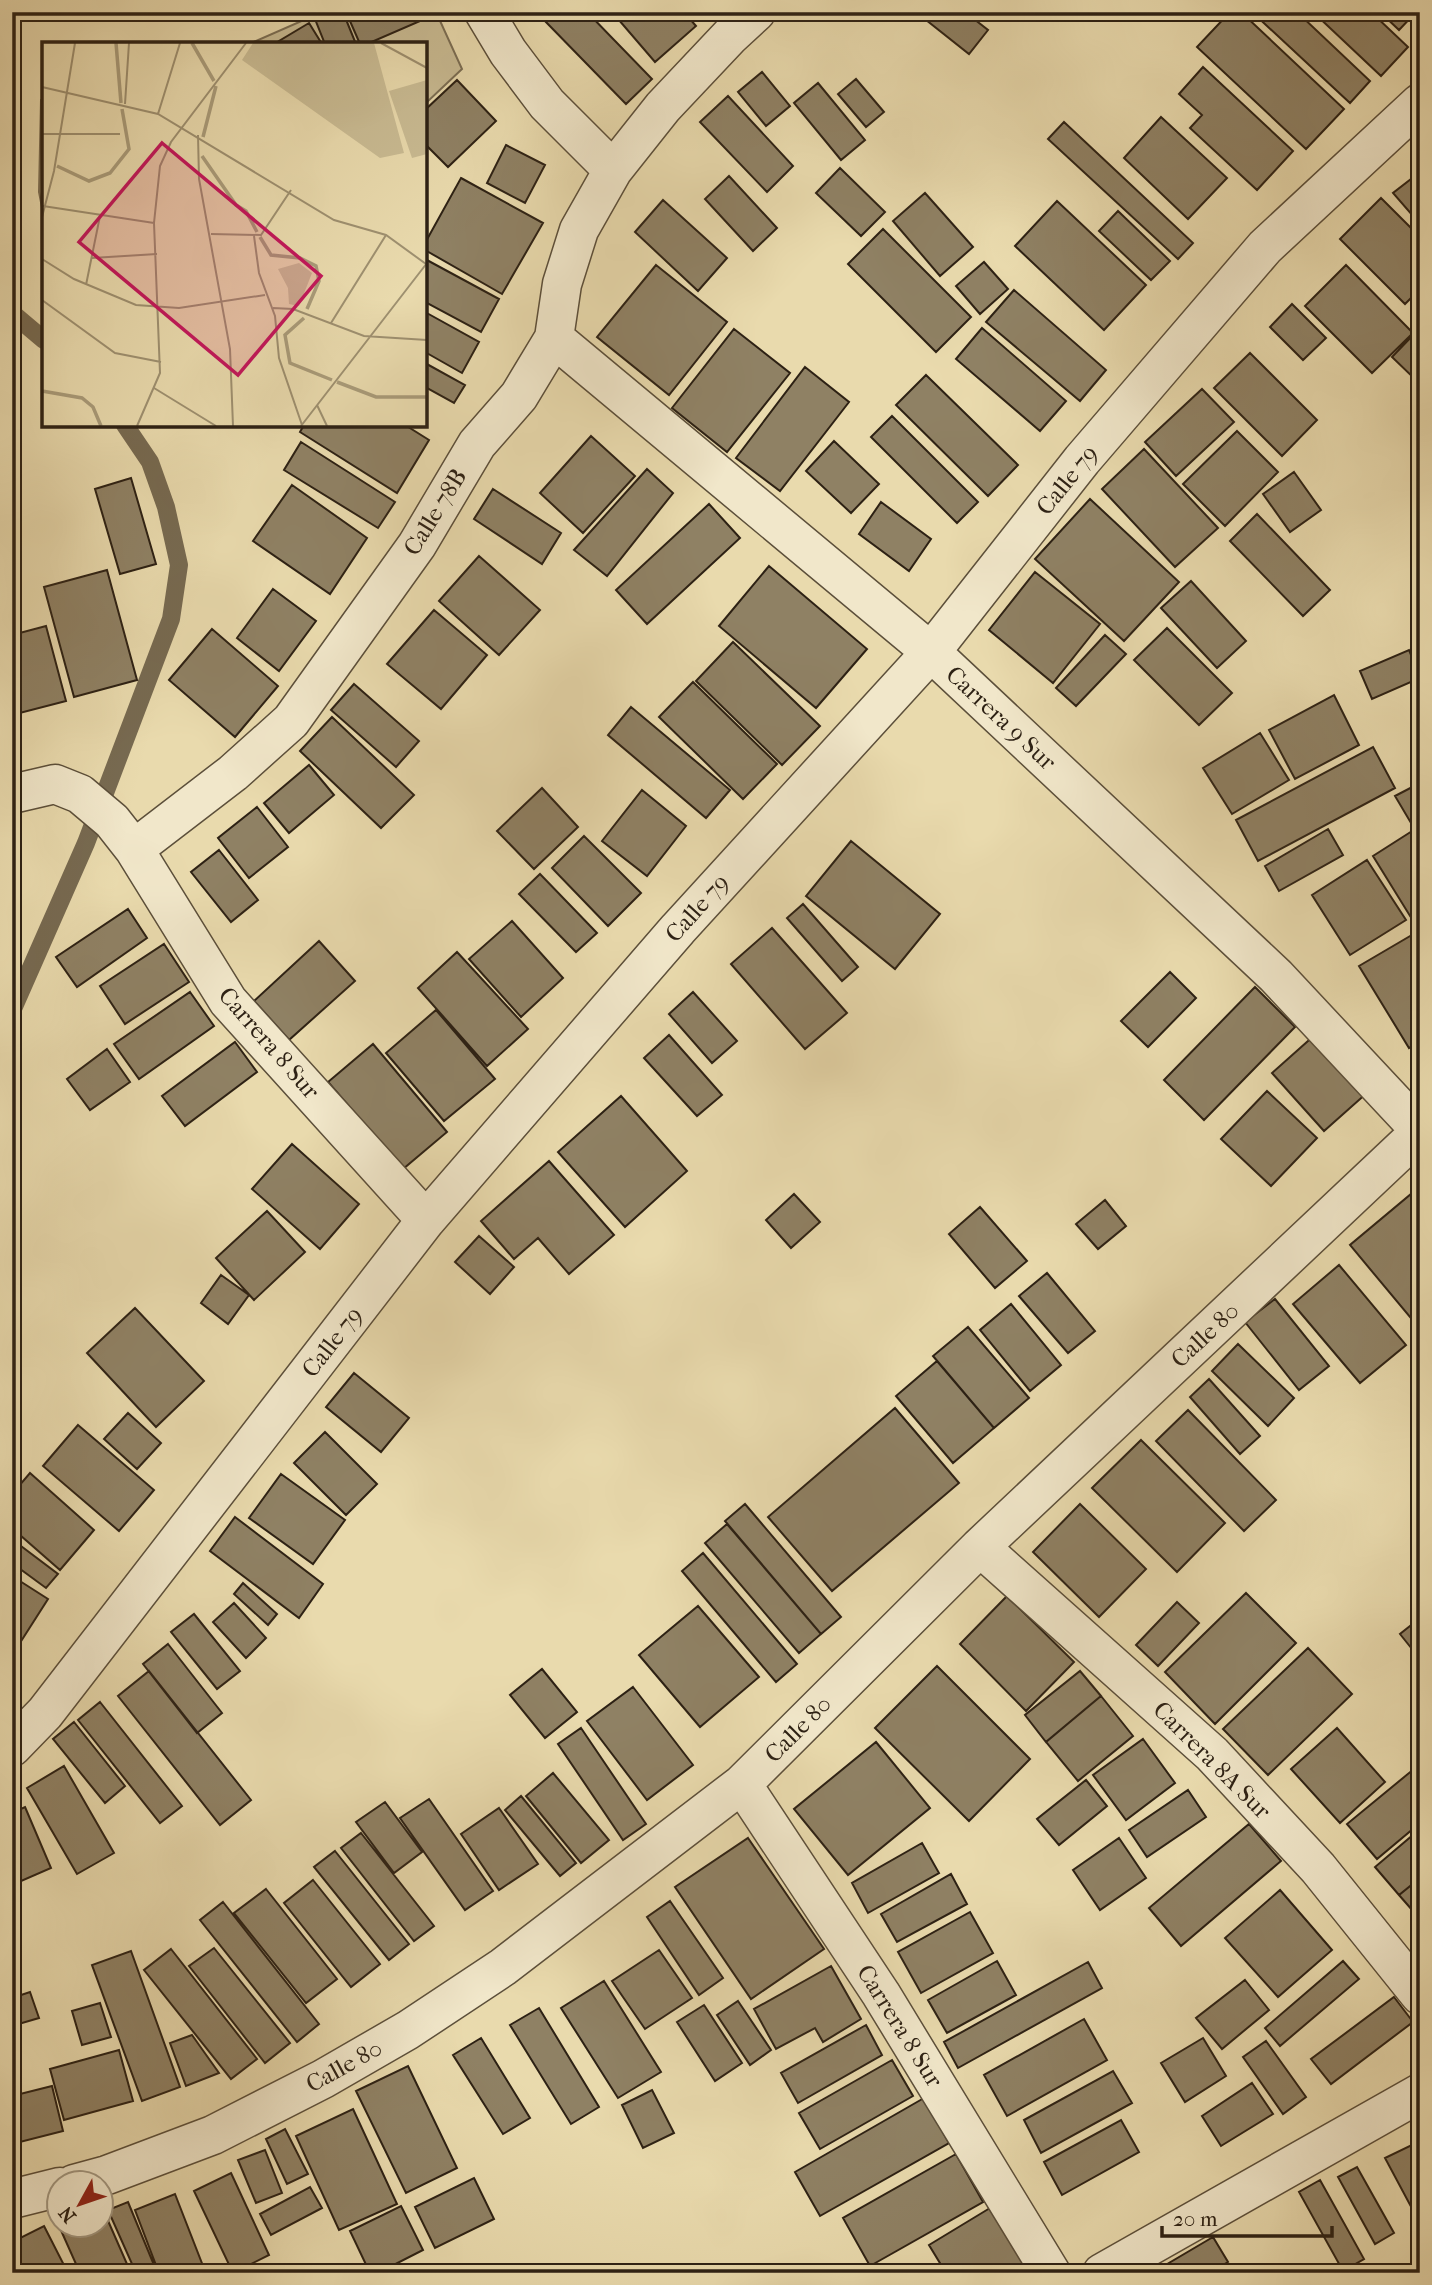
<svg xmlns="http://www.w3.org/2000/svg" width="1432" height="2285" viewBox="0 0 1432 2285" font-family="'IM FELL French Canon',serif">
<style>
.green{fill:#c9bb93;stroke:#7b6e54;stroke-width:2}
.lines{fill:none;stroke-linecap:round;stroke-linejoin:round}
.stream{stroke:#776a51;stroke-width:18}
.building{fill:#8f8164;stroke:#2d2114;stroke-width:2}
.minor-casing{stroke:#5c4f3a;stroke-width:41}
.minor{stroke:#f1e7ca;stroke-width:38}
.labels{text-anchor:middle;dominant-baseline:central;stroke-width:7;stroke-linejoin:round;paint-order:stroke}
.street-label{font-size:24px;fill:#2d2114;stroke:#f1e7ca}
.inset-river{fill:none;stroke:#a99b79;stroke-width:3.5}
.inset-road{fill:none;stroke:#9e9070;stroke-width:2}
.view{fill:#c2185b;fill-opacity:0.15;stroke:#c2185b;stroke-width:3.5}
.inset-edge{fill:none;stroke:#2d2114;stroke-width:3.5}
</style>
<rect width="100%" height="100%" fill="#e9daad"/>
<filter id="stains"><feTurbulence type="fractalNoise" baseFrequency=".00286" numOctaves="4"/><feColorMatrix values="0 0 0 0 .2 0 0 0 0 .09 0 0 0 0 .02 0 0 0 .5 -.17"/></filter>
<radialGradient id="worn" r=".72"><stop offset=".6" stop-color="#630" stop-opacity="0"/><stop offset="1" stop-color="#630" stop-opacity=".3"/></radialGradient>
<path class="green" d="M322,12H436L462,69L425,104V44H249Z
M44,99V218L39,192L41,100Z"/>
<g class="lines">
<path class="stream" d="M12,18L18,12
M12,313L44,340
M12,1011L86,843L171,619L179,565L166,507L150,462L125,425"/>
</g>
<path class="building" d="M333,12H343L356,44H325L315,19Z
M346,12H424L427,18L367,44H360Z
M551,12H587L652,79L626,104L543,19Z
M612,12H684L696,26L655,62Z
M916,12H965L988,30L969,54Z
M1230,12H1241L1344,109L1306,149L1197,47Z
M1252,12H1297L1370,81L1350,103Z
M1313,12H1371L1408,47L1381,76Z
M1380,12H1416L1399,30Z
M309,23L322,44H274Z
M1203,67L1293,151L1257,190L1190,128L1202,115L1179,94Z
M762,72L790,106L766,126L738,92Z
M856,79L884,112L866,127L838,94Z
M457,80L496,121L448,167L425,144V110Z
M818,83L865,140L841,160L794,103Z
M728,96L793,166L767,192L700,122Z
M1161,117L1227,178L1188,219L1124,158Z
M1064,122L1193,243L1178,259L1048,139Z
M506,145L545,165L525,203L487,183Z
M840,168L885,212L861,236L816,193Z
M1420,172V224L1393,193Z
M729,176L777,228L753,251L705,199Z
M461,178L543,223L502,294L425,250V243Z
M925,193L973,247L940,276L893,221Z
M1381,198L1420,237V289L1405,304L1340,239Z
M663,200L727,258L698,291L635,232Z
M1057,201L1146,285L1104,330L1015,246Z
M1118,211L1170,261L1151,280L1099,231Z
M883,229L971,317L936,352L848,264Z
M425,259L499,299L481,332L425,302Z
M984,262L1008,289L980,314L956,286Z
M656,265L727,322L669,395L597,337Z
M1346,265L1413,333L1372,373L1305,306Z
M1014,290L1106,370L1080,401L986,322Z
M1292,304L1326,338L1303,360L1270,327Z
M425,312L479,342L462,373L425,352Z
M982,328L1066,401L1040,431L956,359Z
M734,329L790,373L727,452L672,408Z
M1416,332L1420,336V384L1392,357Z
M1250,353L1317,420L1282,456L1214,388Z
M425,363L465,385L454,403L425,387Z
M805,367L849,402L780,491L736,458Z
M926,375L1018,465L988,496L896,405Z
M1202,389L1234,422L1176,476L1145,442Z
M892,416L978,502L957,523L871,437Z
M304,425H405L429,440L397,493L300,432Z
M1237,431L1278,472L1225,526L1183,484Z
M591,436L635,476L583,533L540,493Z
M834,441L879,484L851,513L806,471Z
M301,442L395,502L378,528L284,470Z
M1144,449L1218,528L1175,567L1102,489Z
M647,469L673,493L607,576L574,550Z
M1294,472L1321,510L1290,532L1263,494Z
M131,478L156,564L120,574L95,489Z
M292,485L367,538L330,594L253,541Z
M493,489L561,533L542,564L474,519Z
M1090,499L1179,582L1124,641L1035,559Z
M881,502L931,539L909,571L859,534Z
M709,504L740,538L647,624L616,590Z
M1257,514L1330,590L1303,616L1230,541Z
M479,556L540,610L499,655L439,601Z
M769,566L867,649L816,708L719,626Z
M107,570L137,680L74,697L44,587Z
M1035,572L1100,624L1053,683L989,630Z
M1191,581L1246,641L1217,668L1161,608Z
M273,589L316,621L279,671L237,638Z
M434,610L487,655L441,709L387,664Z
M46,626L66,701L12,715V635Z
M1167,628L1232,693L1199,725L1134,660Z
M212,629L278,686L235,737L169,680Z
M1105,635L1126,654L1076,706L1056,688Z
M733,642L820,726L782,765L696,681Z
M1409,650L1420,678L1372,699L1360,671Z
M693,682L777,764L743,799L659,717Z
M354,684L419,741L396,767L331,710Z
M1334,695L1359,745L1295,779L1269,730Z
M631,707L730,790L706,818L608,735Z
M332,717L414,795L381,828L300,751Z
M1260,733L1289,780L1232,814L1203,768Z
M1373,747L1395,788L1258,861L1236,820Z
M309,765L334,795L289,833L264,803Z
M1420,783V818L1411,823L1395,796Z
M542,788L578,827L534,869L497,831Z
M642,790L686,826L647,876L602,841Z
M257,807L288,847L249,878L218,838Z
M1420,826V921L1415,924L1373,856Z
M1328,829L1343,855L1279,891L1265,866Z
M584,836L641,893L608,926L552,868Z
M851,841L940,914L895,969L806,896Z
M219,850L258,900L231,922L191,872Z
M1367,860L1406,920L1350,955L1312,895Z
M540,874L597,933L576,952L519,894Z
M12,896L18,928L12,929Z
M803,904L858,967L842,981L787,918Z
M128,909L147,938L77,987L56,957Z
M512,921L563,978L521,1017L469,959Z
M772,928L847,1013L805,1049L731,964Z
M1417,932L1420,936V1041L1409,1048L1359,966Z
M319,941L355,981L289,1040L254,1001Z
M164,944L189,982L125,1024L100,986Z
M457,952L528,1029L487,1066L418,988Z
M1170,972L1196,998L1148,1047L1121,1021Z
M1255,987L1295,1027L1204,1120L1164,1080Z
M190,992L214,1026L139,1079L114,1044Z
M693,992L737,1041L712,1063L669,1014Z
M436,1010L495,1079L444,1121L386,1053Z
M1317,1033L1368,1092L1324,1131L1272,1073Z
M669,1035L722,1095L697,1116L644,1058Z
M235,1042L257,1072L185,1126L162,1096Z
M373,1044L447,1132L403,1169L328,1082Z
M107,1049L130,1082L90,1110L67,1079Z
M1267,1091L1317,1138L1271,1186L1221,1139Z
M621,1096L687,1171L625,1227L558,1152Z
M292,1144L359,1204L320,1249L252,1189Z
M549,1161L614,1235L569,1274L538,1238L514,1259L481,1221Z
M794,1194L820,1222L791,1248L766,1220Z
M1411,1194L1420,1204V1329L1350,1245Z
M1105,1200L1126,1226L1098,1249L1076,1224Z
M980,1207L1027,1261L995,1288L949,1234Z
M267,1211L305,1252L254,1300L216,1258Z
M479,1236L514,1267L490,1294L455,1262Z
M1339,1265L1406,1345L1360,1383L1293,1304Z
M1047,1273L1095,1331L1068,1353L1019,1296Z
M221,1275L249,1295L228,1324L201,1303Z
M1275,1299L1329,1366L1299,1390L1245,1322Z
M1011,1304L1061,1365L1030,1391L980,1330Z
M135,1308L204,1381L156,1427L87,1353Z
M968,1327L1029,1398L994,1428L933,1356Z
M1238,1344L1294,1398L1268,1426L1212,1371Z
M937,1361L994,1428L953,1463L896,1396Z
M354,1373L409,1418L381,1452L326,1407Z
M1209,1379L1260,1436L1240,1454L1190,1397Z
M895,1408L959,1483L832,1591L768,1517Z
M1188,1410L1276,1500L1244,1531L1156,1441Z
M128,1413L161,1443L137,1469L104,1439Z
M78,1425L154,1490L119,1531L43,1466Z
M325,1432L377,1484L346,1515L294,1463Z
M1141,1440L1225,1523L1177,1572L1092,1488Z
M30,1473L94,1530L60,1570L12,1528V1494Z
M281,1474L345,1520L313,1564L249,1518Z
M745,1504L841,1617L821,1634L725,1521Z
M1080,1504L1146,1569L1099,1617L1033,1552Z
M235,1517L323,1584L299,1618L210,1551Z
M727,1524L821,1634L799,1653L705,1543Z
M13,1540L58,1574L46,1588L12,1563Z
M703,1553L797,1664L776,1682L682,1571Z
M12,1576L48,1599L18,1646L12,1643Z
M243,1583L277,1614L268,1625L234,1594Z
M1246,1593L1296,1643L1215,1724L1165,1672Z
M1007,1596L1074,1662L1026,1711L960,1644Z
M1177,1602L1199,1623L1158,1666L1136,1645Z
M234,1603L266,1638L246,1658L213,1622Z
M698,1606L759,1677L700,1727L639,1655Z
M194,1614L240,1671L217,1689L171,1632Z
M1420,1618V1659L1400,1634Z
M168,1644L222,1713L197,1733L143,1664Z
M1308,1648L1352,1694L1268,1775L1223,1729Z
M937,1666L1030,1759L969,1821L875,1728Z
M542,1669L577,1712L545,1738L510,1695Z
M149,1671L251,1800L220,1825L118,1696Z
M1080,1671L1101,1696L1046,1742L1025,1715Z
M633,1687L693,1765L647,1800L587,1721Z
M1101,1696L1133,1736L1078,1781L1046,1742Z
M100,1702L182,1806L160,1823L78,1720Z
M74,1722L125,1786L105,1803L53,1739Z
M581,1728L646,1824L623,1840L558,1744Z
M1337,1728L1385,1782L1340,1823L1291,1769Z
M1143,1739L1175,1783L1126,1820L1093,1775Z
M876,1742L930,1808L848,1875L794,1809Z
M1420,1764V1823L1377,1859L1347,1824Z
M64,1766L114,1853L77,1874L27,1788Z
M553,1773L609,1840L581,1863L526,1796Z
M1086,1780L1107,1806L1059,1845L1037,1819Z
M1188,1790L1206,1817L1147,1857L1129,1830Z
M521,1796L576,1863L560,1876L505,1810Z
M429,1799L493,1891L465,1910L400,1818Z
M385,1802L422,1852L394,1873L356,1822Z
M25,1807L51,1868L12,1885V1813Z
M499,1808L538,1864L499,1890L461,1834Z
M1249,1824L1281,1861L1181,1946L1149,1908Z
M1420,1829V1878L1399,1895L1375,1867Z
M361,1833L434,1926L414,1941L341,1848Z
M748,1838L824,1949L751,1999L675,1887Z
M1119,1838L1146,1878L1100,1910L1073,1870Z
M922,1843L939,1873L868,1913L852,1883Z
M335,1851L409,1944L389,1960L314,1867Z
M951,1874L967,1904L897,1942L881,1914Z
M1420,1878V1919L1399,1895Z
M313,1880L380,1964L351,1987L284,1903Z
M266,1889L337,1979L306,2003L234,1913Z
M1280,1890L1332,1950L1278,1997L1225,1938Z
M670,1901L723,1978L699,1995L647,1917Z
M223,1902L319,2024L297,2042L200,1920Z
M970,1912L993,1953L921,1993L898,1952Z
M214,1948L290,2043L265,2063L189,1966Z
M171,1949L257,2059L231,2079L144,1970Z
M659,1950L692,1998L645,2029L612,1981Z
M131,1951L180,2087L142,2101L92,1965Z
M997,1961L1016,1995L947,2033L928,2000Z
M1343,1961L1359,1979L1280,2046L1265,2028Z
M1088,1962L1102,1988L958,2068L944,2042Z
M831,1966L861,2019L823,2042L815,2028L776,2049L754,2009Z
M1245,1980L1269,2010L1222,2049L1196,2018Z
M604,1981L661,2072L618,2098L561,2008Z
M30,1992L39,2018L12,2026V1998Z
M1394,1997L1413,2022L1331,2084L1311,2059Z
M738,2001L771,2050L750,2065L717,2015Z
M100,2003L111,2037L82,2045L72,2011Z
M704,2005L742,2063L715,2081L677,2022Z
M539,2008L599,2107L571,2124L510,2025Z
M1084,2019L1107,2060L1007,2116L984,2075Z
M866,2025L882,2055L798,2103L781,2073Z
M192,2035L219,2073L186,2086L170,2043Z
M481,2038L530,2118L503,2134L453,2055Z
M1203,2038L1226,2076L1185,2102L1161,2063Z
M1266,2041L1306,2097L1283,2114L1243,2057Z
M119,2050L133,2101L64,2120L50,2069Z
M892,2060L913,2096L820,2149L799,2113Z
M408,2066L457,2168L406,2193L356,2091Z
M1113,2071L1132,2103L1041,2153L1024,2120Z
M1252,2083L1273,2114L1221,2146L1202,2116Z
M52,2086L63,2131L12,2144V2096Z
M652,2090L674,2133L643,2148L622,2105Z
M924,2098L949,2143L820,2216L795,2172Z
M353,2109L397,2204L339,2230L296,2136Z
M1121,2120L1139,2152L1062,2195L1044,2162Z
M285,2129L308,2174L287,2184L266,2139Z
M1420,2141V2214L1416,2216L1385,2158Z
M265,2150L282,2193L256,2203L238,2160Z
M956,2154L983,2202L870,2266L843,2218Z
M1357,2167L1394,2233L1375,2244L1338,2177Z
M231,2173L269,2255L233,2273L194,2191Z
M474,2178L494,2219L435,2248L415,2207Z
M1320,2180L1364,2259L1343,2271L1299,2192Z
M310,2187L322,2208L271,2235L260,2214Z
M175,2194L203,2266L185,2273H159L135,2210Z
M128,2202L154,2265L136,2273L108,2210Z
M401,2206L423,2250L378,2273H370L350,2231Z
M102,2207L127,2264L107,2273H80L55,2217L60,2215V2226H102Z
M990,2208L1030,2273H946L929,2245Z
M44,2226L68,2273H21L12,2257V2242Z
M1213,2237L1228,2262L1209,2273H1152Z"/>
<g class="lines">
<defs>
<path id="minor" d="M484,12L508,52L547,104L613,170
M554,338L931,652L1276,976L1420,1130
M12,794L55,784L80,794L112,821L134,849L228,1001L426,1220
M134,849L233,773L291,721L417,545L477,444L519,396L554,338L562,284L579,230L613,170L663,107L730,36L756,12
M980,1547L1212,1754L1318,1868L1420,1995
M12,1747L45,1713L426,1220L678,929L931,652L1082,460L1265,247L1420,103
M742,1784L881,1994L1051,2273
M74,2184L107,2175L213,2135L323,2079L408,2030L503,1967L742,1784L980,1547L1420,1132
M12,2199L60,2187
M1102,2273L1420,2093"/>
</defs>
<use href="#minor" class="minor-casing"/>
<use href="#minor" class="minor"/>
</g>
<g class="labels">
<g class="street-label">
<text transform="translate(1067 480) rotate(-51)">Calle 79</text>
<text transform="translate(435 512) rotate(-58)">Calle 78B</text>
<text transform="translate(1001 718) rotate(43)">Carrera 9 Sur</text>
<text transform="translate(697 908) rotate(-48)">Calle 79</text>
<text transform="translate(269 1043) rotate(49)">Carrera 8 Sur</text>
<text transform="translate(1205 1335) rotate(-43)">Calle 80</text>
<text transform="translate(332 1342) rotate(-52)">Calle 79</text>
<text transform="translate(798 1729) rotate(-45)">Calle 80</text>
<text transform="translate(1212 1760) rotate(45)">Carrera 8A Sur</text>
<text transform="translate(900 2026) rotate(58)">Carrera 8 Sur</text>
<text transform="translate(344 2066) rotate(-29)">Calle 80</text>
</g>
</g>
<g transform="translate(42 42)">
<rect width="385" height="385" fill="#e9daad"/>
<path d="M211,1H332L362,111L338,116L200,18ZM385,38V112L370,116L347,49ZM257,221L270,231L257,264L247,262L246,246L236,227Z" fill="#c9bb93"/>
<path class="inset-river" d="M74,1L79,61M150,1L172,39M161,95L174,44M160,114L194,163L204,169L215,190M15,124L47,139L68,131L87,107L80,67M218,195L229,213L258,216L274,224L277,239L265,267M262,276L243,293L248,321L290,338M295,340L334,355H385M0,349L40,356L51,365L59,384"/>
<path class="inset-road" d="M339,1L385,26M0,45L116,72L292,178L344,193L384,222M83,62L87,1M116,72L138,1M0,92H78M156,93L157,137L188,307L191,384M1,164L112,181M0,175L12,129L33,1M169,192L219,193L249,148M212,194L217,231L233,274L237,316L260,383M50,216L115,212M0,217L32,237L94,263L137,266L223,253M44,243L58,174M0,258L73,311L119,320M231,266L251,267L322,294L385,298M289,281L344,193M112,346L174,384M275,363L285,384M95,384L118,331L112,181L118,124L129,100L204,1M259,384L385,221"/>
<path class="view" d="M120,101L279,234L196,333L37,200Z"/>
<rect width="385" height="385" class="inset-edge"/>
</g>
<rect width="1432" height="2285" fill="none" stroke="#e9daad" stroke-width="42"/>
<rect x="14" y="14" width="1404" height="2257" fill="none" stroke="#2d2114" stroke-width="3.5"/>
<rect x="21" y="21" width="1390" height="2243" fill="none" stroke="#2d2114" stroke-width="2"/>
<g transform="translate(80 2204) rotate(230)"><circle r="33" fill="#f1e7ca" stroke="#a39881" stroke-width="2"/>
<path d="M0-5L12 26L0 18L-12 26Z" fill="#8f2418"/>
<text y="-10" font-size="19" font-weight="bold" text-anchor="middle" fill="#2d2114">N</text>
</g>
<path d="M1162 2226v10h170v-10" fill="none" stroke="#2d2114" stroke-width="3.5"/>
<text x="1173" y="2226" font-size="21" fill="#2d2114" stroke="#f1e7ca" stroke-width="5" paint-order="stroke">20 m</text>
<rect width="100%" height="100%" filter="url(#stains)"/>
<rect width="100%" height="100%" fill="url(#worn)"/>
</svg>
